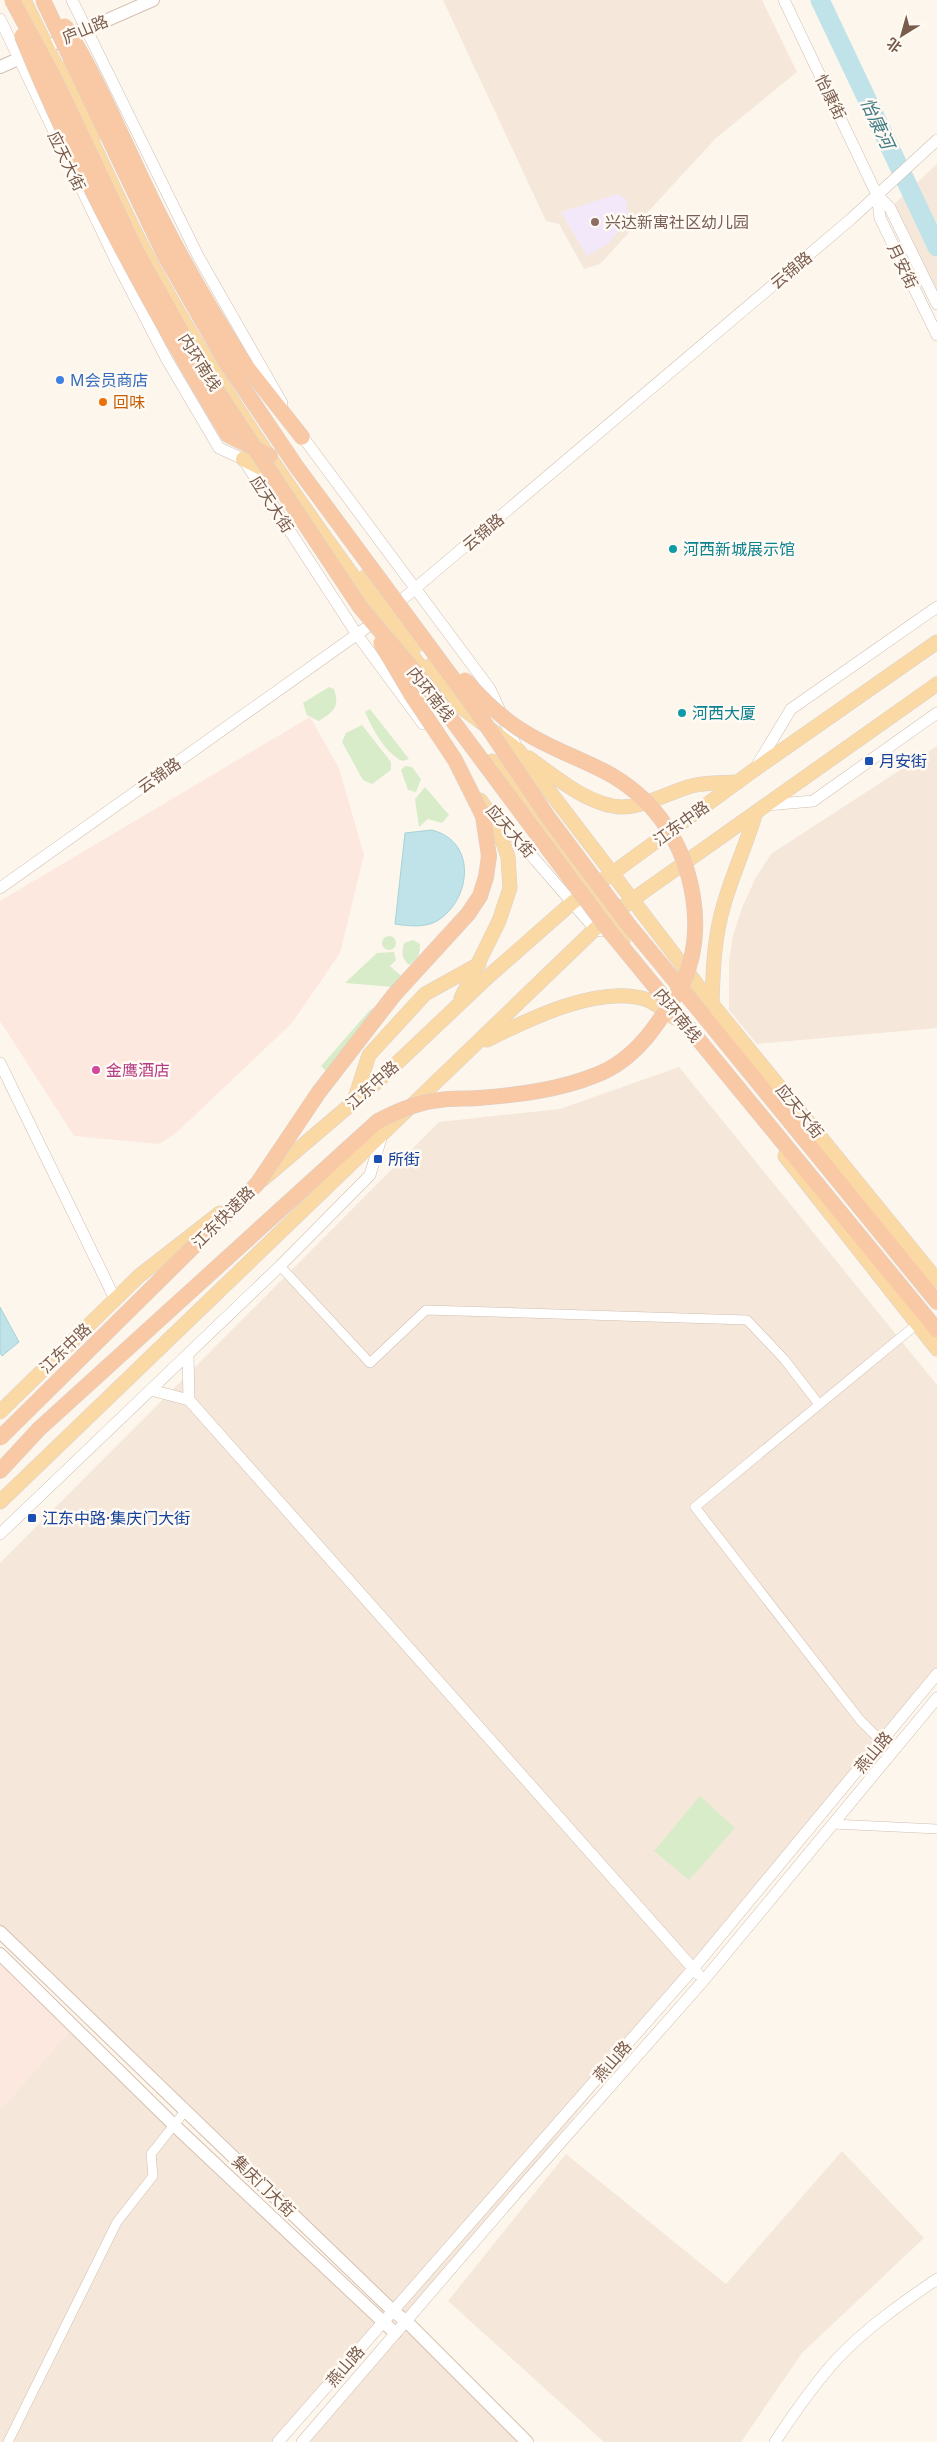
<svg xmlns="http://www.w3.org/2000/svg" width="937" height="2442" viewBox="0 0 937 2442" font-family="'Noto Sans','Noto Sans SC',sans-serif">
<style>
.residential{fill:#f5e8da}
.commercial{fill:#fde8e0}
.education{fill:#f3e8fa}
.green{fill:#d8ecc9}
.water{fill:#bfe3e8;stroke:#a5d3da}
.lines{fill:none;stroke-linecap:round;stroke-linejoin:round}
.river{stroke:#bfe3e8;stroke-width:19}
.minor-casing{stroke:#d1beb0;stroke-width:10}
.tertiary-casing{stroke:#d1beb0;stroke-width:12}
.secondary-casing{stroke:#d6c0b0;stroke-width:14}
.primary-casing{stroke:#dad1cd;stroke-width:15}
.trunk-casing{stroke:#dad1cd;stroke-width:16}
.minor{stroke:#fff;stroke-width:9}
.tertiary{stroke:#fff;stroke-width:11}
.secondary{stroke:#fff;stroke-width:12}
.primary{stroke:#fbd9a5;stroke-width:14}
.trunk{stroke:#f9c8a4;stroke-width:15}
.trunk-bridge-casing{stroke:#dad1cd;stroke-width:16;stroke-linecap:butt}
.trunk-bridge{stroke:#f9c8a4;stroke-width:15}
.education-dot{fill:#8d6e63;stroke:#fffaf3;stroke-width:2}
.shop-dot{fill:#3f7fe0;stroke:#fffaf3;stroke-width:2}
.food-dot{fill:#e8710a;stroke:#fffaf3;stroke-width:2}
.culture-dot{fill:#0f9aa8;stroke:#fffaf3;stroke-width:2}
.transit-dot{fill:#1a4fb4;stroke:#fffaf3;stroke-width:2}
.hotel-dot{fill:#d1479c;stroke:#fffaf3;stroke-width:2}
.labels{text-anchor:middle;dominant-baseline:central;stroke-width:5;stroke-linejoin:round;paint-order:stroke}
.street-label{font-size:16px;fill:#7a5c4d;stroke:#fffaf3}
.education-label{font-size:16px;fill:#785e54;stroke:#fffaf3;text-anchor:start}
.shop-label{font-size:16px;fill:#366cbe;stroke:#fffaf3;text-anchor:start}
.food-label{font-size:16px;fill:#c56008;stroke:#fffaf3;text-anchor:start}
.culture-label{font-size:16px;fill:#0d838f;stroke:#fffaf3;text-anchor:start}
.transit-label{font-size:16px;fill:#164399;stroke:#fffaf3;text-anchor:start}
.hotel-label{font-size:16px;fill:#b23c85;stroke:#fffaf3;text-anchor:start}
.water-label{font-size:18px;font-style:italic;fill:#437c86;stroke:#fffaf3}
</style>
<rect width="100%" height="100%" fill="#fdf6ec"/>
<path class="residential" d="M443,0H762L797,72L716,138L600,264L584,269L559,224L546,221Z
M937,164V304L890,208Z
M937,746V1028L757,1044L729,1010V962L733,936L742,908L755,879L771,854Z
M679,1067L937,1385V1674L406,2321L522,2442H302L406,2321L0,1932V1563L439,1122L560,1109Z
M74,2026L383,2323L278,2442H0V2110Z
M842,2151L924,2238L802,2353L741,2442H604L448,2301L566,2154L726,2284Z"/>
<path class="commercial" d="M310,717L339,768L364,855L340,953L292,1023L176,1133L159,1144L74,1136L0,1021V901Z
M0,1954L74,2026L0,2110Z"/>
<path class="education" d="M618,194L626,199L628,214L620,229L609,243L587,256L561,212Z"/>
<path class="green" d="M329,687L334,689C340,707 334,711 319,721L307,715L303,703Z
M370,709L409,759L403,761C386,755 372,728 365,712Z
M362,725L391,762V770L372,784L363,780L342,742L346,733Z
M405,766L412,767L421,779L416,792L408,790L401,770Z
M425,787L449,815L442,823L428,819L419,827L415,799Z
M382 943a7 7 0 1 1 14 0a7 7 0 1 1-14 0Z
M413,940L420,944C420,955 418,959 409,965C401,958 402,953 404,943Z
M394,952L396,960L390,966L407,981L404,988L345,983L377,953Z
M383,1001L328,1073L321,1066L369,1011Z
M700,1796L735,1828L689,1880L654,1851Z"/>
<path class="water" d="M432,830C478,842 471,900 437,921C425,928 408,926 395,924L405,833Z
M0,1307L19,1342L2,1356L0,1353Z"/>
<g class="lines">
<path class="river" d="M820,0L937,247"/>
<defs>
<path id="minor" d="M280,1266L370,1363L426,1310L747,1320L784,1359L818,1403
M881,1741L860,1720L695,1507L917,1324
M833,1824L937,1829
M8,2442L117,2222L153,2176L151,2154L186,2110"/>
<path id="tertiary" d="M72,0L198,256L282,403
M784,0L877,195L890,208L937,304
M0,19L119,267L166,358L219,448L243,459L358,636L423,724
M877,195L880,218L937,335
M299,432L490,689L518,750
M392,608L851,219L937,140
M756,767L791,709L937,607
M767,805L813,801L937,713
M494,812L595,929L601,931
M0,888L380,618
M0,1063L115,1299
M188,1354L189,1400
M151,1390L189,1400L698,1974
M0,1534L280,1266L370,1175L382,1135
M278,2442L693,1969L937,1674
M302,2442L517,2192L704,1980L937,1698
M775,2442C794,2413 814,2384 837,2359C866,2328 902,2303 937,2279"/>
<path id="secondary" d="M0,67L153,0
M0,1932L394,2312L406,2321L527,2442
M0,1954L174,2125L395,2333"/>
<path id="primary" d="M24,0L63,80
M65,68L96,134
M85,127C107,172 127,219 151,263C230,409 332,550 432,682
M243,459L265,470L271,478
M366,576L416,646
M431,665L461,707L518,750L712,1004L937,1280
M529,758C554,776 589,806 622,807C642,807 669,793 688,787C703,782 722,783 738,782
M492,761L611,917L623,941
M461,998L499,921L510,888L508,857L496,822L480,800
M712,1004C713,970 714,937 724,904C733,873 747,843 756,812
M487,1040C529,1019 598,985 645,999C655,1002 666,1012 675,1018
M354,1101L369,1055L425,994L479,964
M785,1156L937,1349
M262,1180L377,1082L490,975L573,902L754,770L937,642
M0,1412L139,1276L220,1213
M0,1502L595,929L632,900L937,684"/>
<path id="trunk" d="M246,366L302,437
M228,435L270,456
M703,1015L937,1302
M689,1028L937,1330
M0,1471L39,1429L378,1121"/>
</defs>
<use href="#minor" class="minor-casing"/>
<use href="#tertiary" class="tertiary-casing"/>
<use href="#secondary" class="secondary-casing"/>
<use href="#primary" class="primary-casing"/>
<use href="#trunk" class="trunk-casing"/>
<use href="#minor" class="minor"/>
<use href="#tertiary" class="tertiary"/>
<use href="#secondary" class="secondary"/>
<use href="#primary" class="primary"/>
<use href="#trunk" class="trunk"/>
<defs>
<path id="trunk-bridge" d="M12,0L55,80L136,251L196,359L273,476L360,607L426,685L610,932L689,1028
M43,0L164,254L226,362L296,466L474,707L548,817L628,924L703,1015
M65,26C104,89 130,158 164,224C189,273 217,320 246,366
M22,36C78,174 151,307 228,435
M378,1121C397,1111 418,1102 440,1100C452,1098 465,1099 478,1098C518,1095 559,1090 596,1075C636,1060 659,1023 680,988C695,961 698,927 693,897C685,846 658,803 613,776C585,760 553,750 526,733C503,720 483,700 465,680
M0,1438L257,1184L319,1092L394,995L468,914L480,896L486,877L489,856L483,816L455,760L411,694L381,643"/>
</defs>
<use href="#trunk-bridge" class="trunk-bridge-casing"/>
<use href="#trunk-bridge" class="trunk-bridge"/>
</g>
<circle class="education-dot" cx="595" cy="222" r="5"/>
<circle class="shop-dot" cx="60" cy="380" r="5"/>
<circle class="food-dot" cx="103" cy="402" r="5"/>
<g class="culture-dot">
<circle cx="673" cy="549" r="5"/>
<circle cx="682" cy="713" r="5"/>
</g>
<g class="transit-dot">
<rect x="864" y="756" width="10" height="10" rx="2.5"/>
<rect x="373" y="1154" width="10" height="10" rx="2.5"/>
<rect x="27" y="1513" width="10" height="10" rx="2.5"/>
</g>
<circle class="hotel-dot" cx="96" cy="1070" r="5"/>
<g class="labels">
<g class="street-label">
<text transform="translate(85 29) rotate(-23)">庐山路</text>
<text transform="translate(831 97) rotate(64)">怡康街</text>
<text transform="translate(67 161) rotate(64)">应天大街</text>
<text transform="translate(903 266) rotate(64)">月安街</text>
<text transform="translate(791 270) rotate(-40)">云锦路</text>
<text transform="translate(200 362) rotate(58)">内环南线</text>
<text transform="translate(272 504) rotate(57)">应天大街</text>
<text transform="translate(483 532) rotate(-40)">云锦路</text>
<text transform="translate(431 694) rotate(52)">内环南线</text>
<text transform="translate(159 775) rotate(-35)">云锦路</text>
<text transform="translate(681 823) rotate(-36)">江东中路</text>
<text transform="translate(511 831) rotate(49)">应天大街</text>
<text transform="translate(678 1015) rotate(51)">内环南线</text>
<text transform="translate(372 1085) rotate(-42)">江东中路</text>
<text transform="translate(800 1111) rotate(51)">应天大街</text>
<text transform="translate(223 1217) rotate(-45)">江东快速路</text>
<text transform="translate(65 1348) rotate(-44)">江东中路</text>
<text transform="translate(873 1752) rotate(-50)">燕山路</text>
<text transform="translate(612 2061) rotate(-49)">燕山路</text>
<text transform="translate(264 2186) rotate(44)">集庆门大街</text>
<text transform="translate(345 2366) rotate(-49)">燕山路</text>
</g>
<g class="education-label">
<text x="605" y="222">兴达新寓社区幼儿园</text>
</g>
<g class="shop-label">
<text x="70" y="380">M会员商店</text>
</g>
<g class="food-label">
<text x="113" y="402">回味</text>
</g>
<g class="culture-label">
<text x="683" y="549">河西新城展示馆</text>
<text x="692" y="713">河西大厦</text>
</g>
<g class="transit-label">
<text x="879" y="761">月安街</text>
<text x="388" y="1159">所街</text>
<text x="42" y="1518">江东中路·集庆门大街</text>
</g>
<g class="hotel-label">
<text x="106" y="1070">金鹰酒店</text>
</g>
<g class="water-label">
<text transform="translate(878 123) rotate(65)">怡康河</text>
</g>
</g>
<g transform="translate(902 35) rotate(217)" stroke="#fffaf3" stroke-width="4" paint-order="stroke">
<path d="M0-4L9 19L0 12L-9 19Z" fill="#7a5c4d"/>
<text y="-8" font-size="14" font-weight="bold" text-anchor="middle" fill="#7a5c4d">北</text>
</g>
</svg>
